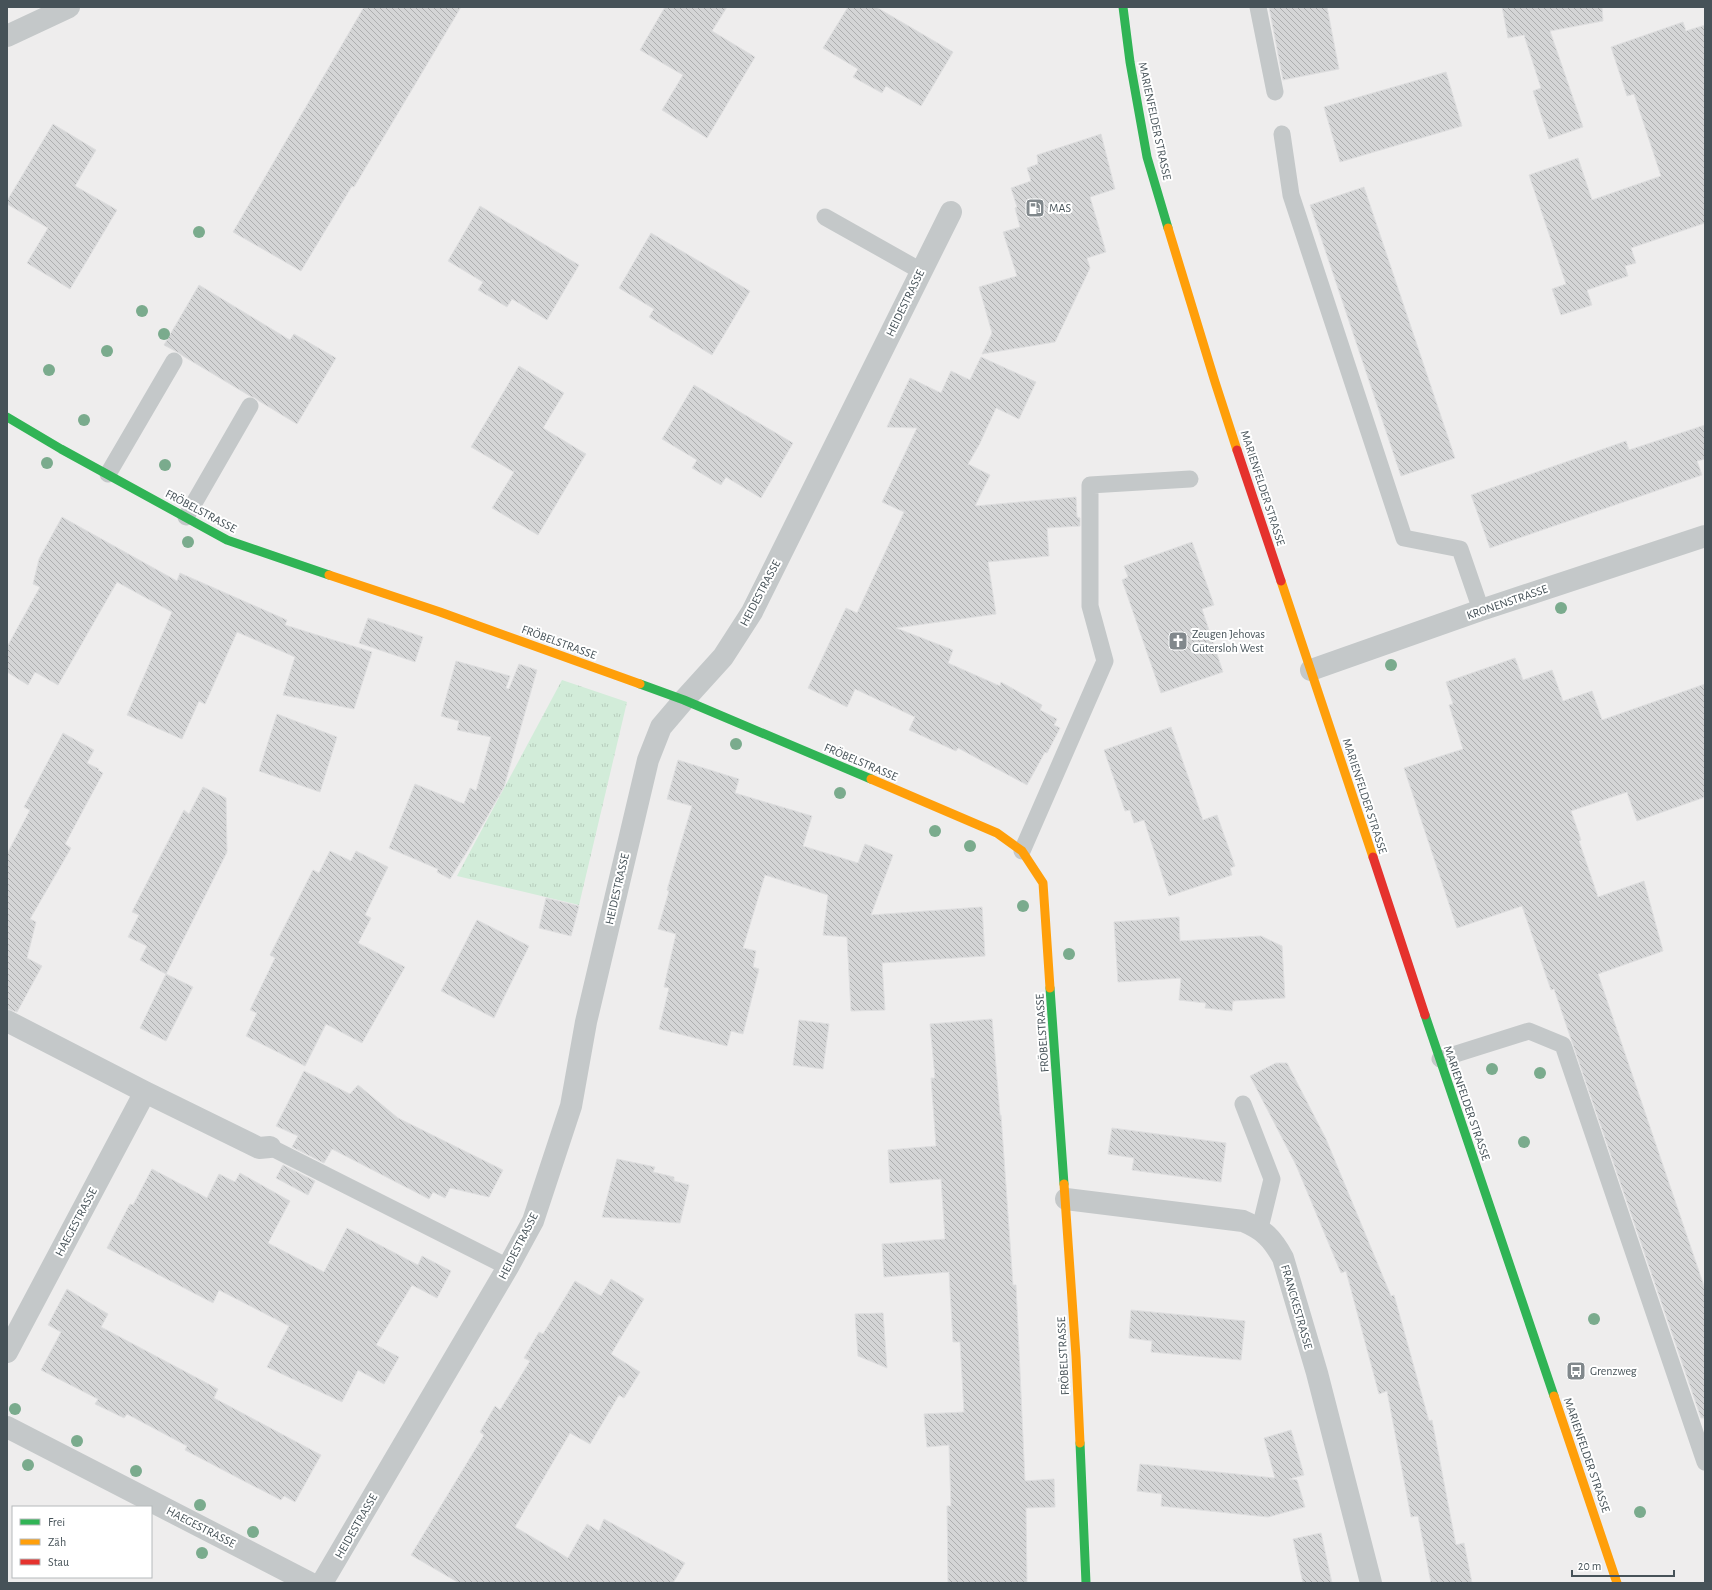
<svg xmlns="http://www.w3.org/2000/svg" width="1712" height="1590" viewBox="0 0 1712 1590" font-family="'Alegreya Sans',sans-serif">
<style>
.park{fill:url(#park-tufts)}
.building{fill:url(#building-back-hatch);stroke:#dfdfe0}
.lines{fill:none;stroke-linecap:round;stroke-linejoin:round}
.lane{stroke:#c4c8c9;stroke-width:17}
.street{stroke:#c4c8c9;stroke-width:22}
.fast{stroke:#30b455;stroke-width:9}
.slow{stroke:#ff9f0a;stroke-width:9}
.jam{stroke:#e5322d;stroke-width:9}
.tree{fill:#7aab8d}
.labels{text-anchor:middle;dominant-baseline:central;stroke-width:4;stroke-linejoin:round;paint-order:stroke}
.street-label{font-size:12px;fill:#465258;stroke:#fff}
.poi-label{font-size:12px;fill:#465258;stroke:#fff;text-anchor:start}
</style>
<defs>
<pattern id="park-tufts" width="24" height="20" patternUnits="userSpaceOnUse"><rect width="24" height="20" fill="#d2ecd9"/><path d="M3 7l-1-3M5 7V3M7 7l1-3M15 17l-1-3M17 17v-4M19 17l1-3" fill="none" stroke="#b6ccbc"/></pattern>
<pattern id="building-back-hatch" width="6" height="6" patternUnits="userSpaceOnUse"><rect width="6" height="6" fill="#d4d5d6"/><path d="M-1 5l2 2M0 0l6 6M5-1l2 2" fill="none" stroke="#aeafb0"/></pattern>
</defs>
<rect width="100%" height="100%" fill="#eeeded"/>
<path class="park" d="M562,680L627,702L579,905L457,876Z"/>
<path class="building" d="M364,7H461L354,187L352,186L301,271L233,232Z
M665,7H727L712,31L755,57L707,138L662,110L683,75L640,50Z
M848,7H876L953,52L921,106L886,86L882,93L853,77L858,69L823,48Z
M1269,7H1327L1339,69L1283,80Z
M1502,7H1602L1603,21L1550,31L1583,127L1549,139L1533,91L1541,88L1524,35L1508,38Z
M1683,22L1686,31L1705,25V223L1631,248L1636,263L1625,266L1628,276L1587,290L1592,305L1561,315L1552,289L1566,284L1529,175L1578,158L1592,200L1661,176L1634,94L1627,96L1611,47Z
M1446,72L1462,126L1340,162L1324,107Z
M53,124L96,150L75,186L117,210L70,289L27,263L48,228L7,204V201Z
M1101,134L1115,189L1090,197L1106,252L1087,258L1090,268L1055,342L982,354L992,333L979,287L1017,276L1003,232L1020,227L1015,208L1017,207L1011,188L1031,181L1027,168L1038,164L1037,155Z
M1364,187L1455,458L1401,476L1310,205Z
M480,206L579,265L547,320L512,299L507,307L478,290L483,282L448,261Z
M651,233L750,291L712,355L649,317L654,309L619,288Z
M199,285L290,340L294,334L336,358L297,424L259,401L255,398L250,396L183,356L179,353L164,345Z
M981,357L1036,382L1019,419L996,408L979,445L968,464L990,475L975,506L1076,497L1077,517L1080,518V526L1047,528L1049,556L988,562L996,614L896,628L953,650L948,663L1000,686L1001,682L1042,705L1040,710L1057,719L1054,725L1060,728L1047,753L1045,752L1027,785L958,748L956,751L909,730L915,717L855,689L847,707L808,688L846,608L857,613L904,512L882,502L917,428L887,427L910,378L941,393L951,371L970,380Z
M519,366L564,393L543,428L586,454L538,535L492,508L514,472L471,447Z
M694,385L793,443L761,498L726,477L721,485L692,468L697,460L662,439Z
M1705,425V459L1697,461L1702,475L1490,548L1471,495L1626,441L1629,450Z
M62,517L177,581L180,573L287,620L285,625L372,652L354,709L283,695L295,657L237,632L205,704L199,701L182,739L127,715L172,612L117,582L58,685L35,672L28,685L7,672V647L40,587L33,584L39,559Z
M1192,542L1214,605L1202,609L1223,672L1161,693L1122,580L1128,577L1124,566Z
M368,618L423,637L415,662L359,643Z
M1515,658L1523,680L1552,670L1563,701L1592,691L1602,720L1705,684V797L1637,821L1627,792L1571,811L1581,840L1579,841L1598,897L1644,881L1663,951L1598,974L1705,1289V1418H1701L1572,1042L1554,989L1551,990L1522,906L1457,928L1404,768L1463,749L1449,705L1453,704L1446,682Z
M456,661L510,676L506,688L509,689L519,664L537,670L504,787L471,845L450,879L437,872L438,869L389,848L415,784L464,804L470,788L476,791L491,737L457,730L459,721L441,716Z
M277,714L337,737L320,792L259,771Z
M1171,727L1203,820L1217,815L1235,866L1230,868L1232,875L1169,896L1144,820L1134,823L1130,810L1125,811L1104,750Z
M63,733L94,750L87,763L99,769L98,770L103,773L65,844L71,848L30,919L36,922L27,958L42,966L17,1012L7,1009V854L30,810L24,807Z
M678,760L739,779L735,793L812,816L803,846L858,863L865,844L893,855L871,915L982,907L985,956L882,963L885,1010L851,1011L847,937L823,935L828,895L765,875L743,948L756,951L753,967L759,969L743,1034L731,1031L727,1046L659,1029L669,988L664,987L676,934L658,929L669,891L667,890L692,806L667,799Z
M203,787L226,798L227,852L166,974L140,960L147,946L128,937L139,915L132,912L184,810L189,814Z
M330,851L351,861L356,851L388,867L365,915L371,918L358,943L405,967L362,1043L326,1024L305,1066L246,1036L257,1013L250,1010L275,958L270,955L313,870L319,873Z
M546,898L579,906L571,936L539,928Z
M1179,917L1180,941L1261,936L1282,946L1285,998L1233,1001L1232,1011L1205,1008L1206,1003L1179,1000L1181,978L1118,982L1114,922Z
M477,920L529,946L494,1018L441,991Z
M166,974L193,987L166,1041L140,1028Z
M992,1019L1000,1115H1001L1013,1285H1016L1025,1481L1054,1479L1055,1507L1026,1508L1027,1583H948L947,1506H951L949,1445L927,1447L924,1414L964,1412L960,1342H953L949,1272L884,1277L882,1244L945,1239L941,1179L890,1183L888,1150L936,1146L931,1078H935L930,1024Z
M799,1020L829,1024L823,1069L793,1065Z
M1276,1063H1287L1326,1139L1391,1296L1394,1295L1429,1421L1432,1420L1456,1545L1464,1543L1472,1583H1431L1418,1516L1411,1517L1387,1391L1379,1394L1346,1271L1341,1273L1296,1165L1250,1076Z
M304,1071L350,1094L358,1085L398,1118L503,1170L489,1197L450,1188L445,1198L433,1192L429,1199L332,1149L324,1163L292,1147L298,1136L276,1126Z
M1112,1128L1226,1143L1221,1182L1132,1170L1134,1158L1108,1154Z
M617,1159L655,1167L653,1172L674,1177V1181L689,1185L680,1223L602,1217Z
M283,1165L315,1181L308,1195L276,1178Z
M152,1169L207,1198L219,1174L235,1182L240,1173L290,1201L268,1243L324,1272L347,1228L418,1265L422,1256L451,1271L437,1298L412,1285L376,1345L399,1357L384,1384L358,1370L342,1402L267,1367L289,1326L219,1290L213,1303L107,1248L130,1204L133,1205Z
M611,1279L644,1299L611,1354L640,1372L624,1398L619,1395L590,1444L570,1433L515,1527L568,1558L587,1524L599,1531L604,1519L685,1563L673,1583H459L411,1555L484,1435L480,1432L495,1406L500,1410L530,1361L524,1358L539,1332L543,1334L575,1281L601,1296Z
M67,1289L108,1314L101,1327L218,1389L214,1398L321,1455L295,1502L284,1496L281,1500L242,1480L185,1450L187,1446L127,1414L124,1418L95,1404L98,1399L41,1370L61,1332L48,1325Z
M1131,1310L1245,1321L1241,1360L1151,1352L1152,1341L1129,1338Z
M883,1313L887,1368L858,1356L855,1314Z
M1291,1430L1304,1475L1289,1479L1297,1480L1305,1507L1268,1517L1161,1506L1162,1494L1137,1491L1140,1464L1275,1478L1264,1438Z
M1321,1533L1332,1583H1303L1293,1539Z"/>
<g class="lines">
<path class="lane" d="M1258,7L1275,92
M1282,134L1291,195L1404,538L1460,549L1481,610
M825,217L921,271
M108,474L174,361
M186,517L250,406
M1022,851L1105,661L1090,606V485L1190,479
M1440,1059L1529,1031L1563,1045L1705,1462
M1243,1104L1272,1179L1260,1228
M270,1147L508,1267"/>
<path class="street" d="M7,36L69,7
M1311,670L1481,610L1705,536
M7,1021L145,1092L259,1148L270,1147
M1066,1199L1243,1221C1264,1230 1272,1238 1283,1258L1317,1373L1371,1583
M7,1352L145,1092
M7,1427L310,1583
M322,1583L508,1267L533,1221L571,1106L586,1022L648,760L661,727L684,700L723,657L752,612L951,212"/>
<path class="fast" d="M1123,7L1130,62L1147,157L1168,228
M7,417L61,449L227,540L329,575
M640,684L684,700L871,779
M1050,988L1064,1184
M1425,1015L1554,1396
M1080,1443L1086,1583"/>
<path class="slow" d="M1168,228L1215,382L1237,450
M329,575L440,612L640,684
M1281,581L1373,857
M871,779L997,833L1022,851L1043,883L1050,988
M1064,1184L1076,1356L1080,1443
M1554,1396L1617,1583"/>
<path class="jam" d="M1237,450L1281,581
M1373,857L1425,1015"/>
</g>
<g class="tree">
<circle cx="199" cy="232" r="6"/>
<circle cx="142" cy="311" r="6"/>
<circle cx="164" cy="334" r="6"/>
<circle cx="107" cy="351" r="6"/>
<circle cx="49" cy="370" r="6"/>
<circle cx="84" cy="420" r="6"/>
<circle cx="47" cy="463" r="6"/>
<circle cx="165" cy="465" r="6"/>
<circle cx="188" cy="542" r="6"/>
<circle cx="1561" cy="608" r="6"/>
<circle cx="1391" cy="665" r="6"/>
<circle cx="736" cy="744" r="6"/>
<circle cx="840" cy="793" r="6"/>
<circle cx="935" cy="831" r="6"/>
<circle cx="970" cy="846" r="6"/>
<circle cx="1023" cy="906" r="6"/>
<circle cx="1069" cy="954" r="6"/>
<circle cx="1492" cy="1069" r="6"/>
<circle cx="1540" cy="1073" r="6"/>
<circle cx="1524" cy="1142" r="6"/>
<circle cx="1594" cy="1319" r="6"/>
<circle cx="15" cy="1409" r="6"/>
<circle cx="77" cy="1441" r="6"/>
<circle cx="28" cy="1465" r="6"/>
<circle cx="136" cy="1471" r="6"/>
<circle cx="200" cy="1505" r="6"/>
<circle cx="1640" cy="1512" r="6"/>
<circle cx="253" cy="1532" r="6"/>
<circle cx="202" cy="1553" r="6"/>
</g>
<defs>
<symbol id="fuel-square" viewBox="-11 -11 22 22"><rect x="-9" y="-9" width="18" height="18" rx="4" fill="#81888c" stroke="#fff"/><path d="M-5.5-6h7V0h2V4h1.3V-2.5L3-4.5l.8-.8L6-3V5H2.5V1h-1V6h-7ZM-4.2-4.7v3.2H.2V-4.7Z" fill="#fff"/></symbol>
<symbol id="church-square" viewBox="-11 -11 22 22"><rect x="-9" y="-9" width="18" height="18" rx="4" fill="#81888c" stroke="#fff"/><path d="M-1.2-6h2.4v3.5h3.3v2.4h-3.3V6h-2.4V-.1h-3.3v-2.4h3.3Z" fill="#fff"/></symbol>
<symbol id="bus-square" viewBox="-11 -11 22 22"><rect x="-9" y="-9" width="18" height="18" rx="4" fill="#81888c" stroke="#fff"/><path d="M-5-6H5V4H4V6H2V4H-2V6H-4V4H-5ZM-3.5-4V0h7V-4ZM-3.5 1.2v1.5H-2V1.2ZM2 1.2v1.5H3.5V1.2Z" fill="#fff"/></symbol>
</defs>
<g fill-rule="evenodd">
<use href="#fuel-square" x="1024" y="197" width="22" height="22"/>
<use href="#church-square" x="1167" y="630" width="22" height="22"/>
<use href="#bus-square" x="1565" y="1360" width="22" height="22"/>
</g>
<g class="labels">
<g class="street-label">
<text transform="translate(1155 121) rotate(78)">MARIENFELDER STRASSE</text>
<text transform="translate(905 303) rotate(-64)">HEIDESTRASSE</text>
<text transform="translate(1263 488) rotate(72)">MARIENFELDER STRASSE</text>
<text transform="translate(201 511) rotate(28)">FRÖBELSTRASSE</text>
<text transform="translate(760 593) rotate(-62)">HEIDESTRASSE</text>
<text transform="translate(1507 602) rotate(-19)">KRONENSTRASSE</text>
<text transform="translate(559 642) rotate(20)">FRÖBELSTRASSE</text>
<text transform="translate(861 762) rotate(23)">FRÖBELSTRASSE</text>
<text transform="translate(1365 796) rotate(72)">MARIENFELDER STRASSE</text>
<text transform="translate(617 889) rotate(-77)">HEIDESTRASSE</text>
<text transform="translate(1042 1033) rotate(-94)">FRÖBELSTRASSE</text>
<text transform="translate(1467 1103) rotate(71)">MARIENFELDER STRASSE</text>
<text transform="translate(76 1222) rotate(-62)">HAEGESTRASSE</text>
<text transform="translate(518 1246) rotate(-63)">HEIDESTRASSE</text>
<text transform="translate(1297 1307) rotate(74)">FRANCKESTRASSE</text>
<text transform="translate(1063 1356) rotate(-93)">FRÖBELSTRASSE</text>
<text transform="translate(1587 1455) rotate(71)">MARIENFELDER STRASSE</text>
<text transform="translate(356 1526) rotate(-60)">HEIDESTRASSE</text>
<text transform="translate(201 1527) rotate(27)">HAEGESTRASSE</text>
</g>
<g class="poi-label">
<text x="1049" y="208">MAS</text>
<text x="1192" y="634">Zeugen Jehovas<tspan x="1192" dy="14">Gütersloh West</tspan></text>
<text x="1590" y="1371">Grenzweg</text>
</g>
</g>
<rect width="1712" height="1590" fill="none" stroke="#465258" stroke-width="16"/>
<rect x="12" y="1506" width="140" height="72" fill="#ffffff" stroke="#b5babc"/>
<rect x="20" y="1519" width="20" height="6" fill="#30b455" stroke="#b5babc"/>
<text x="48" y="1526" font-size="12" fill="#465258">Frei</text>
<rect x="20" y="1539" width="20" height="6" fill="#ff9f0a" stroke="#b5babc"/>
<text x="48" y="1546" font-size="12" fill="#465258">Zäh</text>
<rect x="20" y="1559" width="20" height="6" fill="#e5322d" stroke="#b5babc"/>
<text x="48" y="1566" font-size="12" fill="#465258">Stau</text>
<path d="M1572 1570v6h102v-6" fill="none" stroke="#465258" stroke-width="2"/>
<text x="1578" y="1570" font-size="12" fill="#465258" stroke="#ffffff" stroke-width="3" paint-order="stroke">20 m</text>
</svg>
